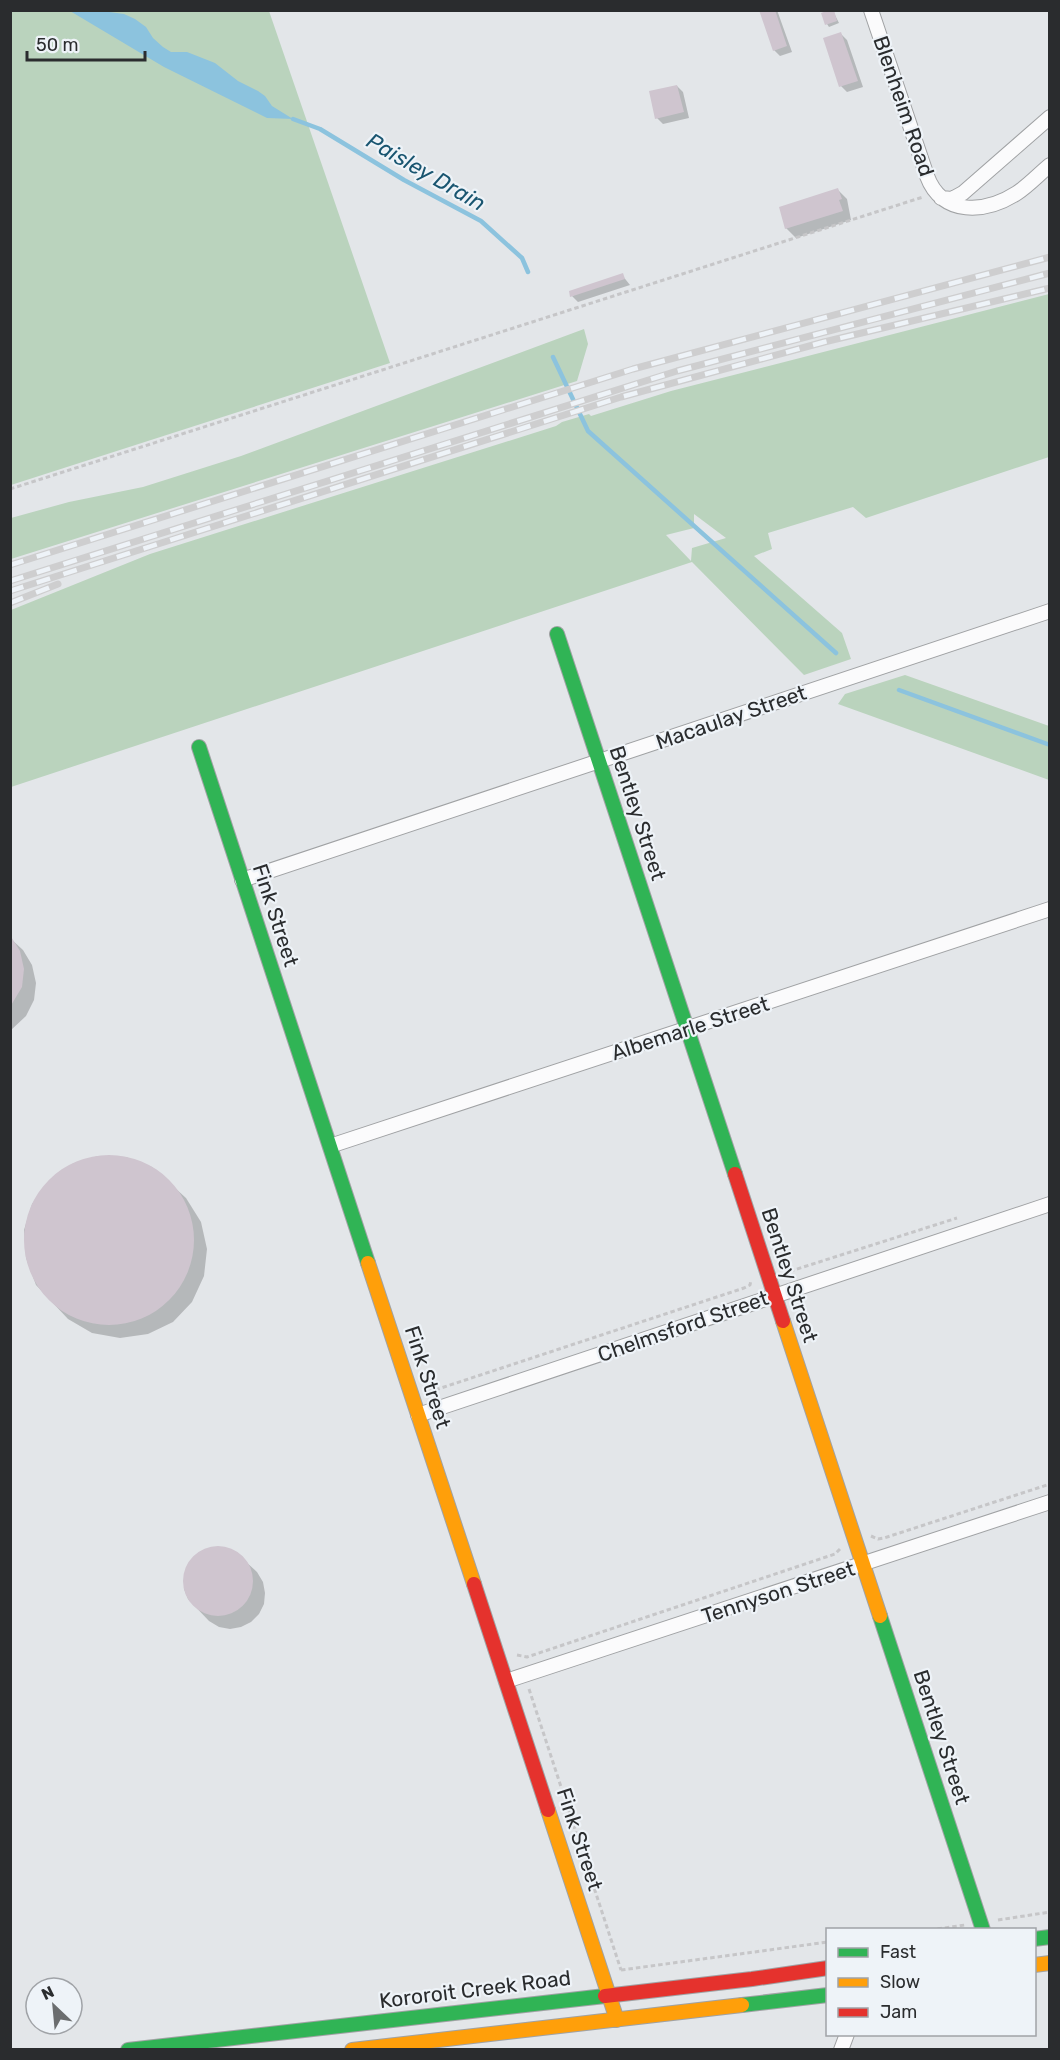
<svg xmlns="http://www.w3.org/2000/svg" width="1060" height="2060" viewBox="0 0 1060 2060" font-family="Rubik,sans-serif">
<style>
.green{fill:#bad3bd;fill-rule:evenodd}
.water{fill:#8cc3de}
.shadow{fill:#0003}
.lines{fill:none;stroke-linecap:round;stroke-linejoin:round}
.stream{stroke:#8cc3de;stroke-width:4.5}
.building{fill:#cfc5cf}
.street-casing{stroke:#a0a2a4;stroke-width:16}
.fast-casing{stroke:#a0a2a4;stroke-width:16}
.slow-casing{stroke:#a0a2a4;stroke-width:16}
.jam-casing{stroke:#a0a2a4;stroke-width:16}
.path{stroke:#c6c6c8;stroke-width:3;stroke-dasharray:4.5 3;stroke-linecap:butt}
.street{stroke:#fbfbfc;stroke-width:14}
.fast{stroke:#30b455;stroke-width:14}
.slow{stroke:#ff9f0a;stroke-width:14}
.jam{stroke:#e5322d;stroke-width:14}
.rail-casing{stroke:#cececf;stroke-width:7}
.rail{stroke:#eef3f8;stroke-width:4.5;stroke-dasharray:14;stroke-linecap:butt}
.labels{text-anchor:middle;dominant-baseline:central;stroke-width:4.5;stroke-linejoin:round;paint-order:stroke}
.street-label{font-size:21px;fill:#2a2c2e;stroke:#eef3f8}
.water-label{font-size:22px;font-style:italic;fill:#195570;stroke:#eef3f8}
</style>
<rect width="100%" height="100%" fill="#e3e6e9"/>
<path class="green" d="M10,11H269L390,363L11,485Z
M1049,294V457L866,518L853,507L768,533L772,549L754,556L842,633L851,659L804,675L692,562L11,787V610L150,554L556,426L562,422L589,414L591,416L671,391ZM694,514L726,538L692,548L691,561L666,535L694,528Z
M584,329L588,344L577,381L11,559V518L69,502L143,487L241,456Z
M905,675L1049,726V780L838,704L845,694Z"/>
<path class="water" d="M70,11H102L124,14L135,19L146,27L153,38L163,47L171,52H187L215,63L238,81L258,91L265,96L272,106L293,119L267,118L164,67Z"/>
<path class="shadow" d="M761,10H777L792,52L780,56L774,50Z
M833,11L839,23L829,27L827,24Z
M841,34L847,40L863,87L847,92L841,86Z
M677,86L683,92L689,118L663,124L657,118Z
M838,190L847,199L851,220L796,238L786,228Z
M622,275L630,285L578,302L572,296Z
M10,938L23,950L32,965L36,983L34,1000L26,1016L10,1031Z
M98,1156L126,1157L152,1167L186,1198L201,1222L207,1249L204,1276L192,1302L173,1322L148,1334L120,1338L92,1333L68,1319L36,1285L26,1258L24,1230L32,1204L49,1181L72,1164Z
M213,1547L224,1548L235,1552L257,1572L263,1582L265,1593L264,1604L259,1614L251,1622L241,1627L230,1629L219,1627L209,1621L188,1599L184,1589V1577L187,1567L193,1558L202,1551Z"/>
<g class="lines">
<path class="stream" d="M293,119L320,129L404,180L481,221L522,258L528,272
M553,357L588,431L836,653
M899,690L1050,745"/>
</g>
<path class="building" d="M759,10H775L787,46L773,51Z
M829,10H834L837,21L825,25L821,13Z
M841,32L858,81L839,87L823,38Z
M677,85L684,112L655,119L649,91Z
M838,188L842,199L839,200L843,211L785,229L779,207Z
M623,273L625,279L570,297L569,291Z
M10,935L20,951L24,969L22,987L10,1007Z
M24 1240a85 85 0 1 1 170 0a85 85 0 1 1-170 0Z
M183 1581a35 35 0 1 1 70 0a35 35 0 1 1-70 0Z"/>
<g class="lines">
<defs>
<path id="street" d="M871,10L927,176C942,217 986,213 1017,193C1029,185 1039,174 1050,165
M941,198L952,199L963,193L1050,117
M242,880L1050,611
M330,1146L1050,909
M418,1415L1050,1204
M506,1681L1050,1502
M841,2050L847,2034"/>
<path id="fast" d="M557,634L735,1174
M199,747L368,1263
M880,1616L983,1930
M1034,1939L1050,1937
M742,2005L828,1995
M128,2050L605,1996"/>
<path id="slow" d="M368,1263L474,1584
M783,1321L880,1616
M548,1810L617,2020
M1034,1965L1050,1963
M352,2050L742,2005"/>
<path id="jam" d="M735,1174L783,1321
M474,1584L548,1810
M605,1996L752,1979L828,1968"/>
</defs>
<use href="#street" class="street-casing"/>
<use href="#fast" class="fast-casing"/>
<use href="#slow" class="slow-casing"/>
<use href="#jam" class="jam-casing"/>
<path class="path" d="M10,489L923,197
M783,1268L788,1271L794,1270L957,1218
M428,1389L435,1390L744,1288L750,1285L751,1280
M871,1536L878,1539L884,1538L1050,1484
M517,1655L527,1657L829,1556L835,1554L840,1549
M529,1689L621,1970
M998,1920L1050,1912
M930,1930L965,1925
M621,1970L828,1942"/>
<use href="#street" class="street"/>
<use href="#fast" class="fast"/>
<use href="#slow" class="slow"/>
<use href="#jam" class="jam"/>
<defs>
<path id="rail" d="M10,565L633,369L1050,257
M10,581L677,371L1050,273
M10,591L621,397L824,342L1050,288
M10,603L58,584"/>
</defs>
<use href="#rail" class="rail-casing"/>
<use href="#rail" class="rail"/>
</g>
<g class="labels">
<g class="street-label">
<text transform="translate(904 106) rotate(71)">Blenheim Road</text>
<text transform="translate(731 717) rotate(-19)">Macaulay Street</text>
<text transform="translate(638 813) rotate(72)">Bentley Street</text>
<text transform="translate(276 915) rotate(72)">Fink Street</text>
<text transform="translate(690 1028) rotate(-18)">Albemarle Street</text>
<text transform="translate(790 1275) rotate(72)">Bentley Street</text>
<text transform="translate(683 1326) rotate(-19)">Chelmsford Street</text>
<text transform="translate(428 1377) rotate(72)">Fink Street</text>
<text transform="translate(778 1592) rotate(-18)">Tennyson Street</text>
<text transform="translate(942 1737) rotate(72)">Bentley Street</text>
<text transform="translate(580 1839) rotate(72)">Fink Street</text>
<text transform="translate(475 1989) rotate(-7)">Kororoit Creek Road</text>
</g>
<g class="water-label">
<text transform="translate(426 172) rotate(30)">Paisley Drain</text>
</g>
</g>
<rect width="1060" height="2060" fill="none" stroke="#2a2c2e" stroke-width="24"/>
<rect x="826" y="1928" width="210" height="108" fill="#eef3f8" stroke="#a0a3a7" stroke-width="1.5"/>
<rect x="838" y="1948" width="30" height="9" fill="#30b455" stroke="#a0a3a7" stroke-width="1.5"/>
<text x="880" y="1958" font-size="18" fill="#2a2c2e">Fast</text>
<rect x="838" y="1978" width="30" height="9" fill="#ff9f0a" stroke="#a0a3a7" stroke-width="1.5"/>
<text x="880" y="1988" font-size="18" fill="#2a2c2e">Slow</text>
<rect x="838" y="2008" width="30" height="9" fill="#e5322d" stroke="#a0a3a7" stroke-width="1.5"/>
<text x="880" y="2018" font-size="18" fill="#2a2c2e">Jam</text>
<g transform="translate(54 2006) rotate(334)"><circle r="28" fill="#eef3f8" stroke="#a0a3a7" stroke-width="1.5"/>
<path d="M0-4.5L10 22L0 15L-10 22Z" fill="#6b6d6f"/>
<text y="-9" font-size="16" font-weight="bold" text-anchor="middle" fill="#2a2c2e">N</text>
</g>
<path d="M27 51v9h118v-9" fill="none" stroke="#2a2c2e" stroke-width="3"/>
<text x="36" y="51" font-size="18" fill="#2a2c2e" stroke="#eef3f8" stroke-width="4.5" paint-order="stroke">50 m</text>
</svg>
